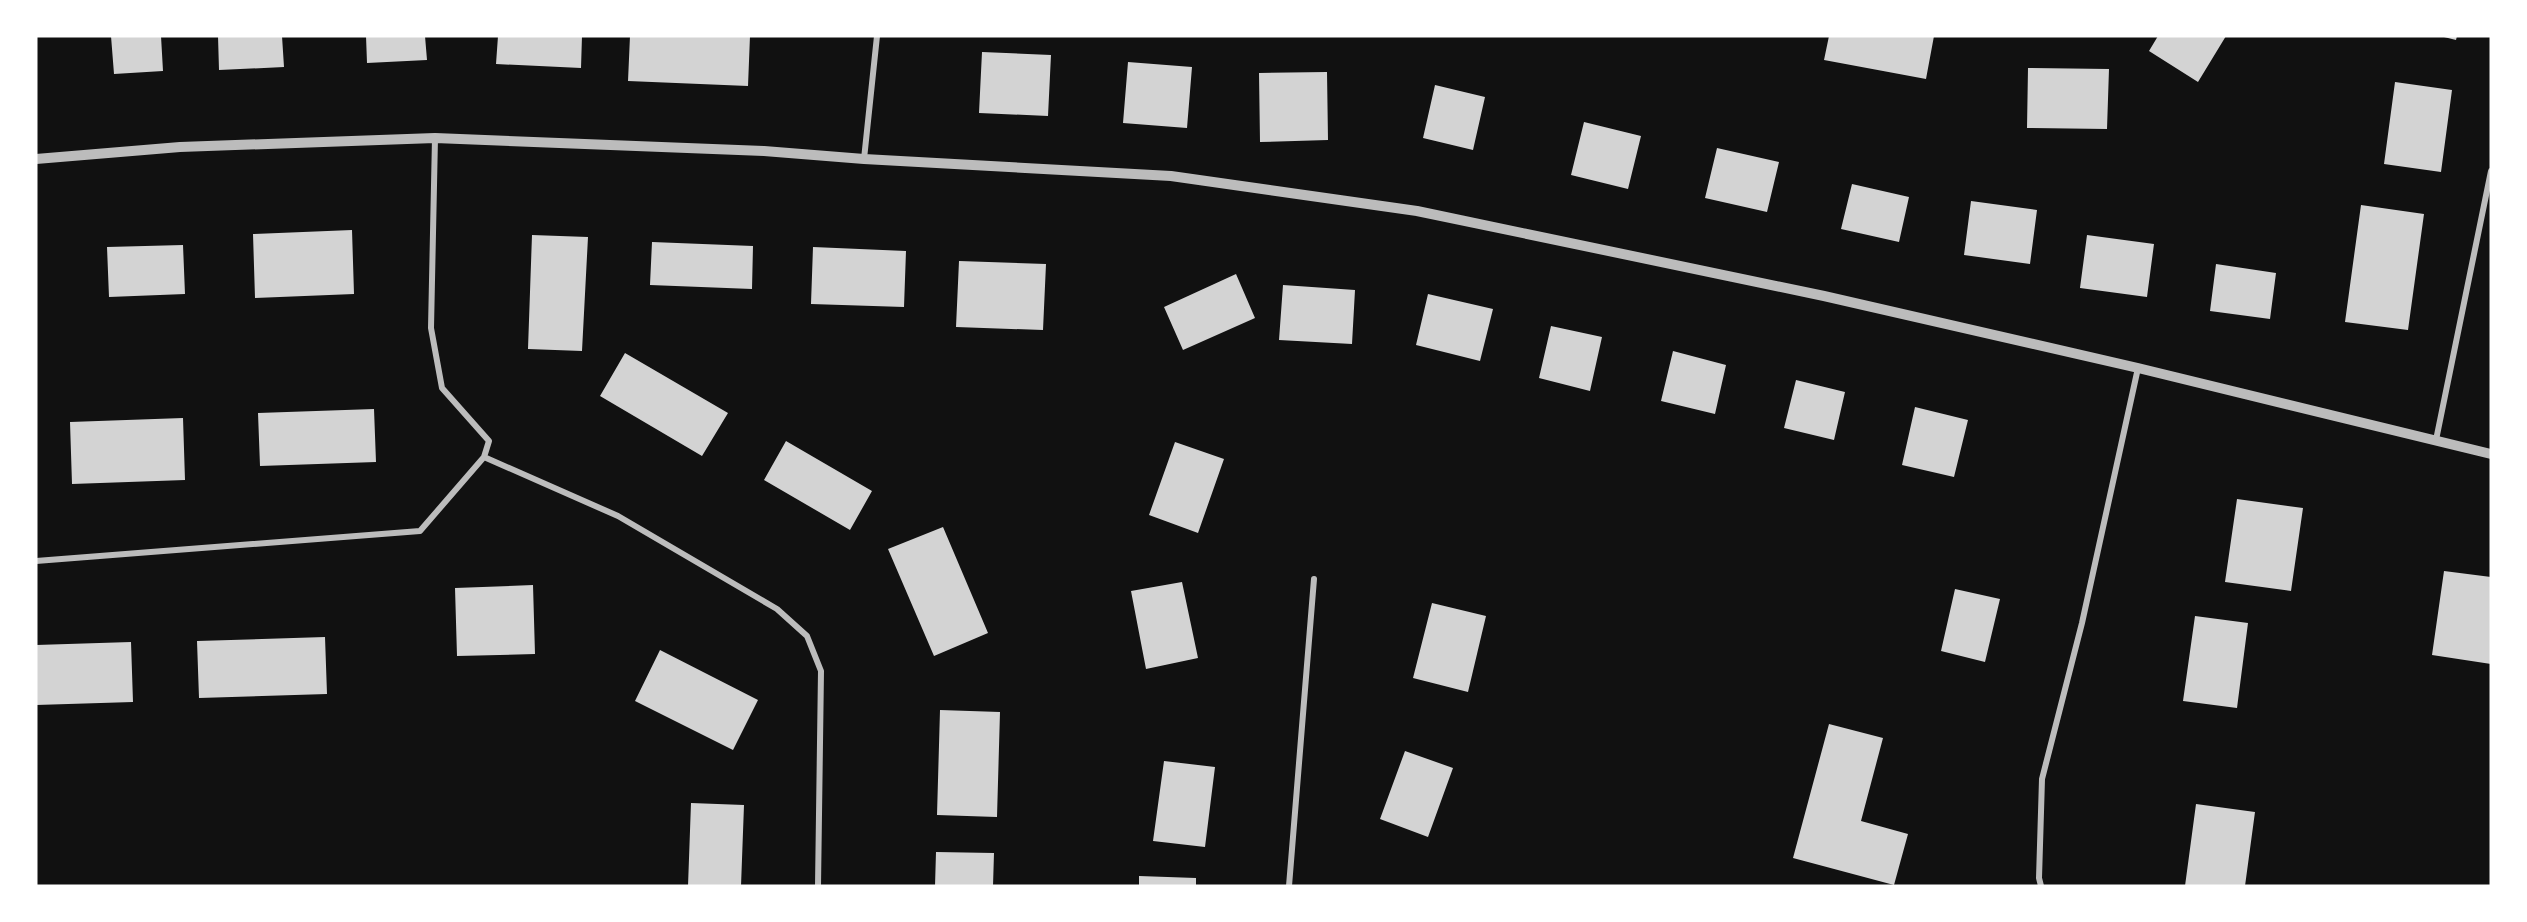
<svg xmlns="http://www.w3.org/2000/svg" width="2527" height="922" viewBox="0 0 2527 922" font-family="Manrope,sans-serif">
<style>
.building{fill:#d3d3d3}
.lines{fill:none;stroke-linecap:round;stroke-linejoin:round}
.minor{stroke:#bcbcbc;stroke-width:6}
.tertiary{stroke:#bcbcbc;stroke-width:10}
</style>
<rect width="100%" height="100%" fill="#111"/>
<path class="building" d="M111,36H161L163,71L114,74Z
M218,36H282L284,67L219,70Z
M366,36H425L427,60L367,63Z
M498,36H582L581,68L496,64Z
M630,36H750L748,86L628,81Z
M1829,36H1934L1926,79L1824,60Z
M2158,36H2226L2198,82L2149,51Z
M2440,36H2457L2456,40Z
M982,52L1051,55L1048,116L979,113Z
M1128,62L1192,67L1187,128L1123,123Z
M2028,68L2109,69L2107,129L2027,128Z
M1327,72L1328,140L1260,142L1259,73Z
M2395,82L2452,90L2441,172L2384,164Z
M1435,85L1485,97L1473,150L1423,138Z
M1584,122L1641,136L1628,189L1571,175Z
M1717,148L1779,162L1767,212L1705,198Z
M1852,184L1909,197L1899,242L1841,229Z
M1971,201L2037,210L2030,264L1964,255Z
M2361,205L2424,214L2408,330L2345,322Z
M352,230L354,294L255,298L253,234Z
M532,235L588,237L582,351L528,349Z
M2087,235L2154,244L2147,297L2080,288Z
M652,242L753,246L752,289L650,285Z
M183,245L185,294L109,297L107,247Z
M813,247L906,251L904,307L811,304Z
M959,261L1046,264L1043,330L956,327Z
M2216,264L2276,273L2270,319L2210,311Z
M1236,274L1255,318L1183,350L1164,307Z
M1283,285L1355,290L1352,344L1279,340Z
M1428,294L1493,309L1480,361L1416,345Z
M1551,326L1602,337L1590,391L1539,378Z
M1673,351L1726,365L1715,414L1661,401Z
M625,353L728,413L702,456L600,396Z
M1796,380L1845,392L1834,440L1784,428Z
M1915,407L1968,420L1954,477L1902,465Z
M374,409L376,462L260,466L258,413Z
M183,418L185,480L72,484L70,422Z
M786,441L872,491L850,530L764,480Z
M1175,442L1224,459L1198,533L1149,515Z
M2237,499L2303,508L2291,591L2225,582Z
M943,527L988,633L934,656L888,549Z
M2444,571L2491,577V664L2432,655Z
M1182,582L1198,658L1146,669L1131,591Z
M533,585L535,654L457,656L455,588Z
M1955,589L2000,599L1985,662L1941,651Z
M1432,603L1486,616L1468,692L1413,678Z
M2195,616L2248,623L2237,708L2183,701Z
M325,637L327,694L199,698L197,641Z
M131,642L133,702L36,705V645Z
M660,650L758,700L733,750L635,701Z
M940,710L1000,712L997,817L937,815Z
M1829,724L1883,738L1861,821L1908,834L1894,885L1793,858Z
M1405,751L1453,768L1428,837L1380,819Z
M1164,761L1215,767L1205,847L1153,841Z
M691,803L744,805L741,886H688Z
M2196,804L2255,812L2245,886H2185Z
M936,852L994,853L993,886H935Z
M1139,876L1196,878V886H1139Z"/>
<g class="lines">
<path class="minor" d="M864,159L877,36
M2436,440L2491,171
M484,457L618,516L777,609L807,636L821,671L818,886
M36,561L420,531L484,457L489,441L442,388L431,328L435,138
M1289,886L1314,579
M2041,886L2039,878L2042,779L2082,623L2138,368"/>
<path class="tertiary" d="M36,159L180,147L435,138L764,151L864,159L1171,176L1417,211L1824,296L2138,368L2491,454"/>
</g>
<rect width="2527" height="922" fill="none" stroke="#ffffff" stroke-width="75"/>
</svg>
